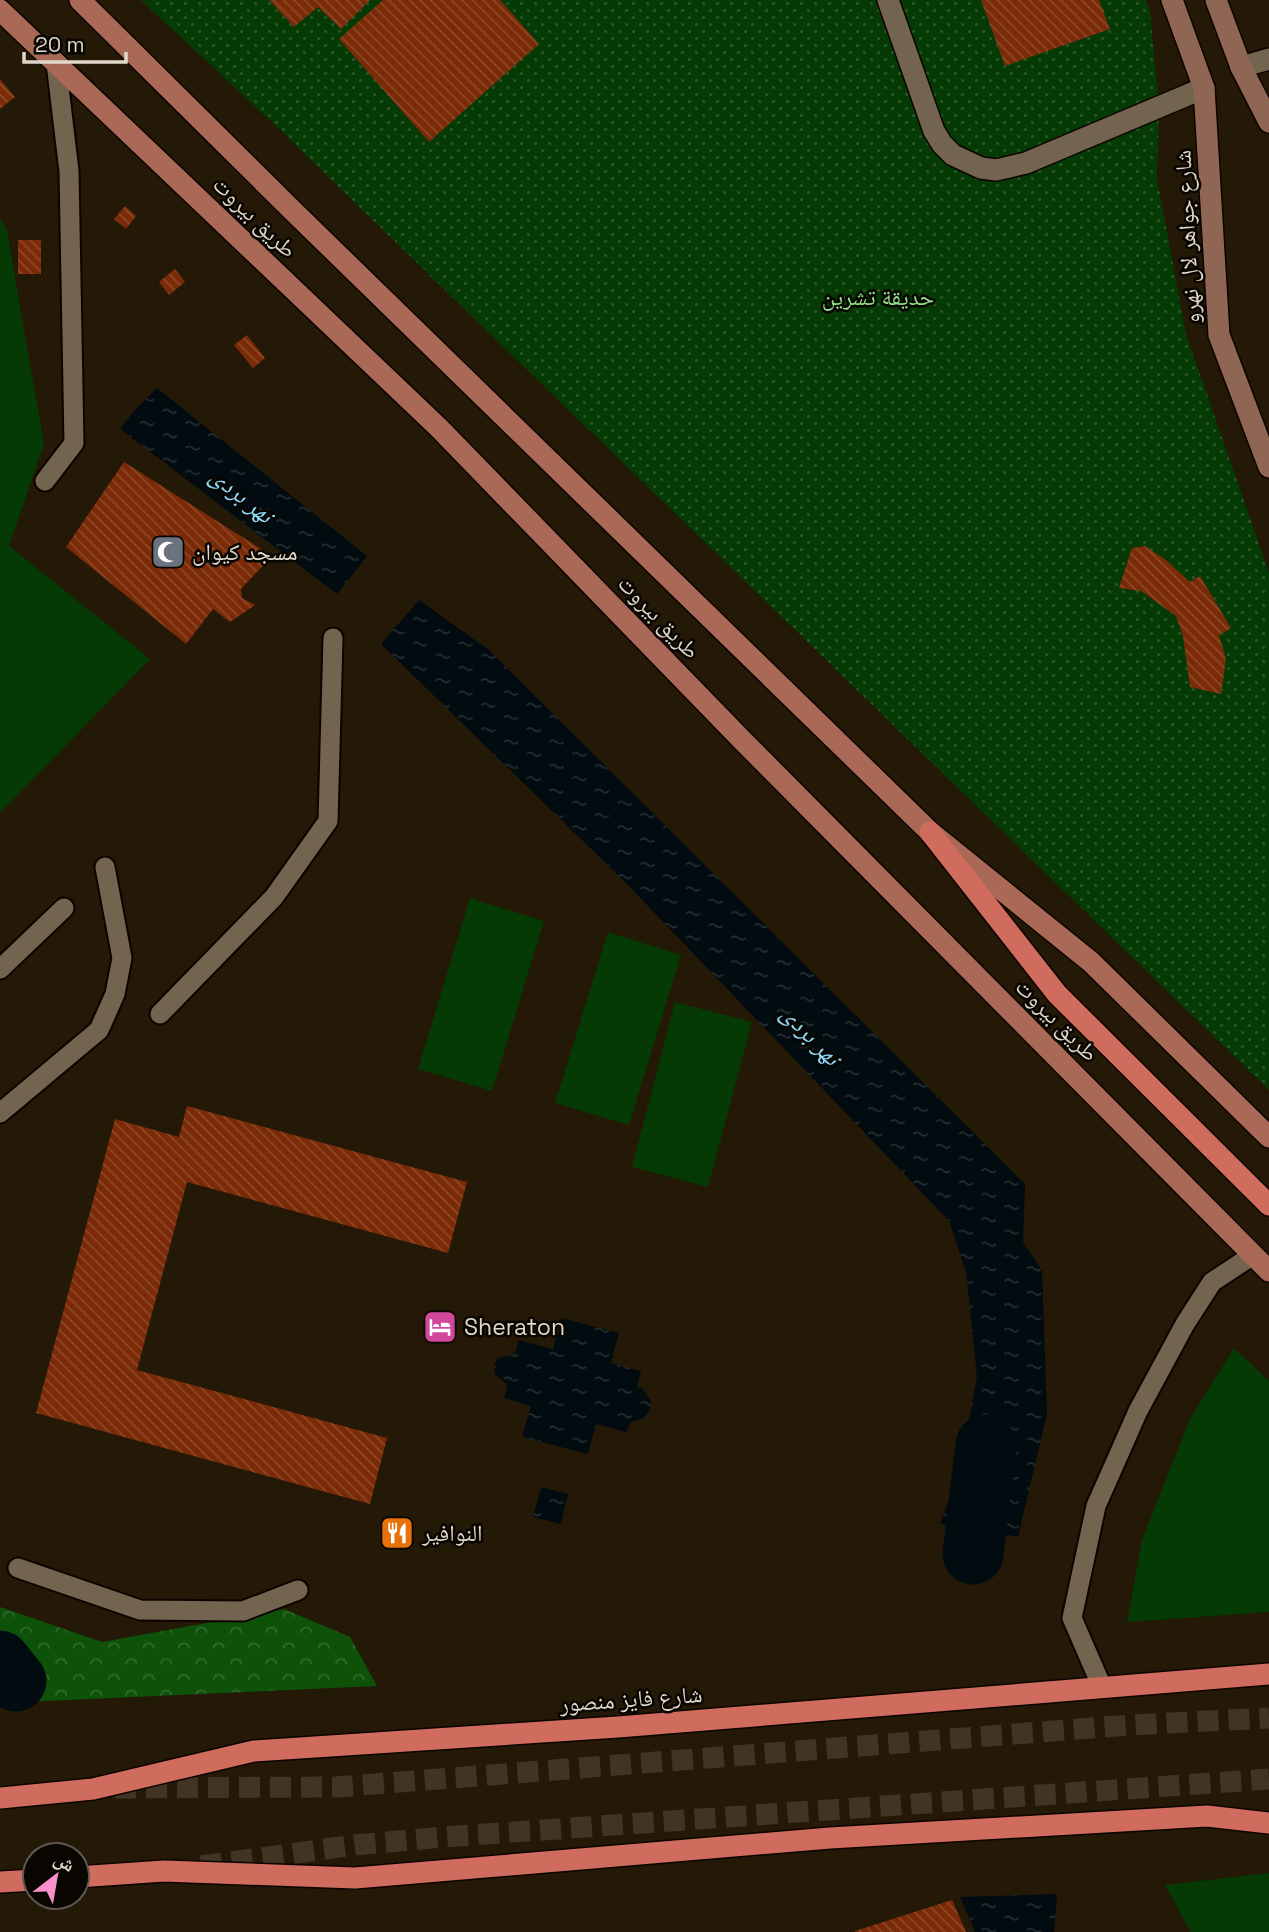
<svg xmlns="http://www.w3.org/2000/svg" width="1269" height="1932" viewBox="0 0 1269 1932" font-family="'Space Grotesk','Noto Naskh Arabic',sans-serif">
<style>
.grass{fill:#053a04}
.forest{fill:url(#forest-crowns)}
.park{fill:url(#park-dots)}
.water{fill:url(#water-ripples)}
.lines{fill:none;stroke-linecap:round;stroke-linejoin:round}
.river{stroke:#010b10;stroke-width:61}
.building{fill:url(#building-back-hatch)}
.highway-tunnel{stroke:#403524;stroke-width:21;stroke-dasharray:21 10;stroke-linecap:butt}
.lane-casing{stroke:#0d0400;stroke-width:23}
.street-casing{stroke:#0d0400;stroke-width:24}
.secondary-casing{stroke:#0d0400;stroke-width:24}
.primary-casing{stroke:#0d0400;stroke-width:24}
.highway-casing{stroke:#0d0400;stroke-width:24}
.lane{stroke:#73644f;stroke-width:19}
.street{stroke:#73644f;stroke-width:21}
.secondary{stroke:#8f6653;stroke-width:21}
.primary{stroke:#aa6957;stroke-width:21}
.highway{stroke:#cf6c5d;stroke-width:21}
.labels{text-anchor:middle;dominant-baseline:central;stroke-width:5;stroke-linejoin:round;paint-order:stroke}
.street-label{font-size:23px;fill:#dfd7cb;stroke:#090501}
.park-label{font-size:23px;fill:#8ee386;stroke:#090501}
.poi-label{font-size:23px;fill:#dfd7cb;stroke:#090501;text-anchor:start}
.water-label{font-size:24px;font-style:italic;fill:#8bd9fb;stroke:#090501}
</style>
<defs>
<pattern id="forest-crowns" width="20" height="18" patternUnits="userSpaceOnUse" patternTransform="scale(1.75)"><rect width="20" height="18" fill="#0e520a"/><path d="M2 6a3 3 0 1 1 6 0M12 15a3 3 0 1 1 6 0" fill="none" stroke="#316a2c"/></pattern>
<pattern id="park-dots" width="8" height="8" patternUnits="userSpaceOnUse" patternTransform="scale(1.75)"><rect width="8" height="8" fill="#053a04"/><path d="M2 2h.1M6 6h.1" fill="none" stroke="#295627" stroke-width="1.8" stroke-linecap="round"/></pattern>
<pattern id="water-ripples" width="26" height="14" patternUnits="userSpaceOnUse" patternTransform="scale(1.75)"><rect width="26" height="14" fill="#010b10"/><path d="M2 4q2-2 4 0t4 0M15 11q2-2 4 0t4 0" fill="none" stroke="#262e31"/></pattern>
<pattern id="building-back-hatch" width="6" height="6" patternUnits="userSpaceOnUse" patternTransform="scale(1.75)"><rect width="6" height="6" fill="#7a2a06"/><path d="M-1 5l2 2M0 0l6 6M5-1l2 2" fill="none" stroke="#8c4829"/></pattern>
</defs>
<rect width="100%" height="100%" fill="#241806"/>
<path class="grass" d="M0,218L7,231L44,444L9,546L150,659L0,813Z
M470,898L544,921L492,1091L418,1069Z
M608,932L681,955L629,1125L555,1103Z
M675,1002L752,1022L708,1187L632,1167Z
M1234,1348L1269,1381V1612L1127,1622L1142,1540L1190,1419Z
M1269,1873V1932H1191L1165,1885Z"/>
<path class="forest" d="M0,1607L102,1642L284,1609L350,1637L377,1686L0,1703Z"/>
<path class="park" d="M141,0H1146L1150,11L1159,108L1157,178L1186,334L1269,573V1090L276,126Z"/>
<path class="water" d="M157,388L367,556L337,594L120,429L134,411Z
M419,600L489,650L1025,1184L1023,1242L1042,1270L1047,1414L1018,1537L940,1524L958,1476L977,1377L966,1272L949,1221L625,882L381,644Z
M561,1318L619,1333L611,1363L641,1371L637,1387L642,1388L651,1401C650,1415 644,1420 631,1422L626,1432L596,1424L588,1454L522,1437L531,1406L504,1398L507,1385L495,1374L494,1366L498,1358L514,1355L519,1340L553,1349Z
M541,1487L568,1494L561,1524L533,1517Z
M1057,1894L1054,1932H975L960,1897Z"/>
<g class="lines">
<path class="river" d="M973,1554L986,1445
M0,1661L16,1681"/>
</g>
<path class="building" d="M269,0H370L341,29L318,7L294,27Z
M383,0H500L539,44L429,142L339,39Z
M981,0H1099L1110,29L1005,66Z
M0,79L15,97L0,109Z
M125,206L136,216L126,229L114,219Z
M18,240H41V274H18Z
M175,269L185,282L169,295L159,282Z
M247,335L265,358L253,368L234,345Z
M124,462L272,556L241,589L242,598L255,605L230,622L213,609L186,644L66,547Z
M1145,546L1166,560L1190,582L1200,576L1231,628L1219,635L1226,660L1221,694L1190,687L1183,636L1176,616L1141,591L1119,588L1132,548Z
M187,1106L467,1182L448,1253L187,1182L137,1370L387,1438L370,1504L36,1413L115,1119L179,1137Z
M952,1900L966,1932H855V1931Z"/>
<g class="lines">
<path class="highway-tunnel" d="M115,1788L336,1787L1130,1725L1269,1718
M201,1866L355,1845L443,1837L1269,1779"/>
<defs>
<path id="lane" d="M45,481L74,443L69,171L56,63
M0,969L64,908
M160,1014L274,897L328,821L333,638
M0,1113L99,1030L115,994L122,958L105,867
M18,1568L140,1610L243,1611L298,1590
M1102,1687L1072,1618L1096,1506L1138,1411L1185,1324L1212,1282L1253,1255"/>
<path id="street" d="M888,0L934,131L942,144L953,155L981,168L996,170L1026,163L1204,88
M1241,67L1269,59"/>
<path id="secondary" d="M1172,0L1204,88L1219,335L1269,467
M1216,0L1241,67L1269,122"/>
<path id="primary" d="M80,0L292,210L930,832L1091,962L1269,1137
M0,10L439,428L742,740L1269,1271"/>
<path id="highway" d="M930,832L1057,994L1269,1205
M0,1798L93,1789L254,1751L618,1727L1269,1674
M77,1877L164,1871L355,1878L830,1838L1207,1816L1269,1823
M0,1882L35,1880"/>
</defs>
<use href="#lane" class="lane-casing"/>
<use href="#street" class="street-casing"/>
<use href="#secondary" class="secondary-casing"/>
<use href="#primary" class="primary-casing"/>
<use href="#highway" class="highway-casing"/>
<use href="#lane" class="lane"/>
<use href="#street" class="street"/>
<use href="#secondary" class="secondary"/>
<use href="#primary" class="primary"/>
<use href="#highway" class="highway"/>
</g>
<defs>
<symbol id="mosque-square" viewBox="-11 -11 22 22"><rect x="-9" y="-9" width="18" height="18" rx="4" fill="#6b7280" stroke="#090501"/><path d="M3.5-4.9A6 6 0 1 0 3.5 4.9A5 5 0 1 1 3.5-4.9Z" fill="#fff"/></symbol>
<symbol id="hotel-square" viewBox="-11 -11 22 22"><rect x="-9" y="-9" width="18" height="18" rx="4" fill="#d1479c" stroke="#090501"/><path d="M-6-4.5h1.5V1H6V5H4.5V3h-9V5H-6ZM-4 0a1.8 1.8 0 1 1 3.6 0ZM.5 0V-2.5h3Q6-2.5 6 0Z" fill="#fff"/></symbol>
<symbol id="restaurant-square" viewBox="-11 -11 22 22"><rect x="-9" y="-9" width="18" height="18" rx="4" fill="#e8710a" stroke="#090501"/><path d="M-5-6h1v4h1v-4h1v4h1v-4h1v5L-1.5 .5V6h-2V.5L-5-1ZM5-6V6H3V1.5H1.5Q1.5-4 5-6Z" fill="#fff"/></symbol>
</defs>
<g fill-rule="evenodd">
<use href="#mosque-square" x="149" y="533" width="38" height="38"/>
<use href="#hotel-square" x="421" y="1308" width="38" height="38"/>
<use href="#restaurant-square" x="378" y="1514" width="38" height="38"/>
</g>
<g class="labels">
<g class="street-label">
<text transform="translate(255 217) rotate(44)">طريق بيروت</text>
<text transform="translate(1187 237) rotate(-93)">شارع جواهر لال نهرو</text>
<text transform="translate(659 617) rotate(46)">طريق بيروت</text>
<text transform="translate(1057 1020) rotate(45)">طريق بيروت</text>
<text transform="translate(631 1699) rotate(-4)">شارع فايز منصور</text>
</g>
<g class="park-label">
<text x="878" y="297">حديقة تشرين</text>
</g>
<g class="poi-label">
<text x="192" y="552">مسجد كيوان</text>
<text x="464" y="1327">Sheraton</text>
<text x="422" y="1533">النوافير</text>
</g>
<g class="water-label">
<text transform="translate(242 495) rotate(39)">نهر بردى</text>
<text transform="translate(811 1035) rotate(46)">نهر بردى</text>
</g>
</g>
<g transform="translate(56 1876) rotate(31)"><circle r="33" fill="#090501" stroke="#5f5952" stroke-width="2"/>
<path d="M0-5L12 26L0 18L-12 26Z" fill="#f890cb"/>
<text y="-10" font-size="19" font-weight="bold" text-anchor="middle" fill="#dfd7cb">ش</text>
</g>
<path d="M24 52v10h102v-10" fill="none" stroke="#dfd7cb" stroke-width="3.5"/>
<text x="35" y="52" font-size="21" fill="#dfd7cb" stroke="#090501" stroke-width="5" paint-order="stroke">20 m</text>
</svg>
